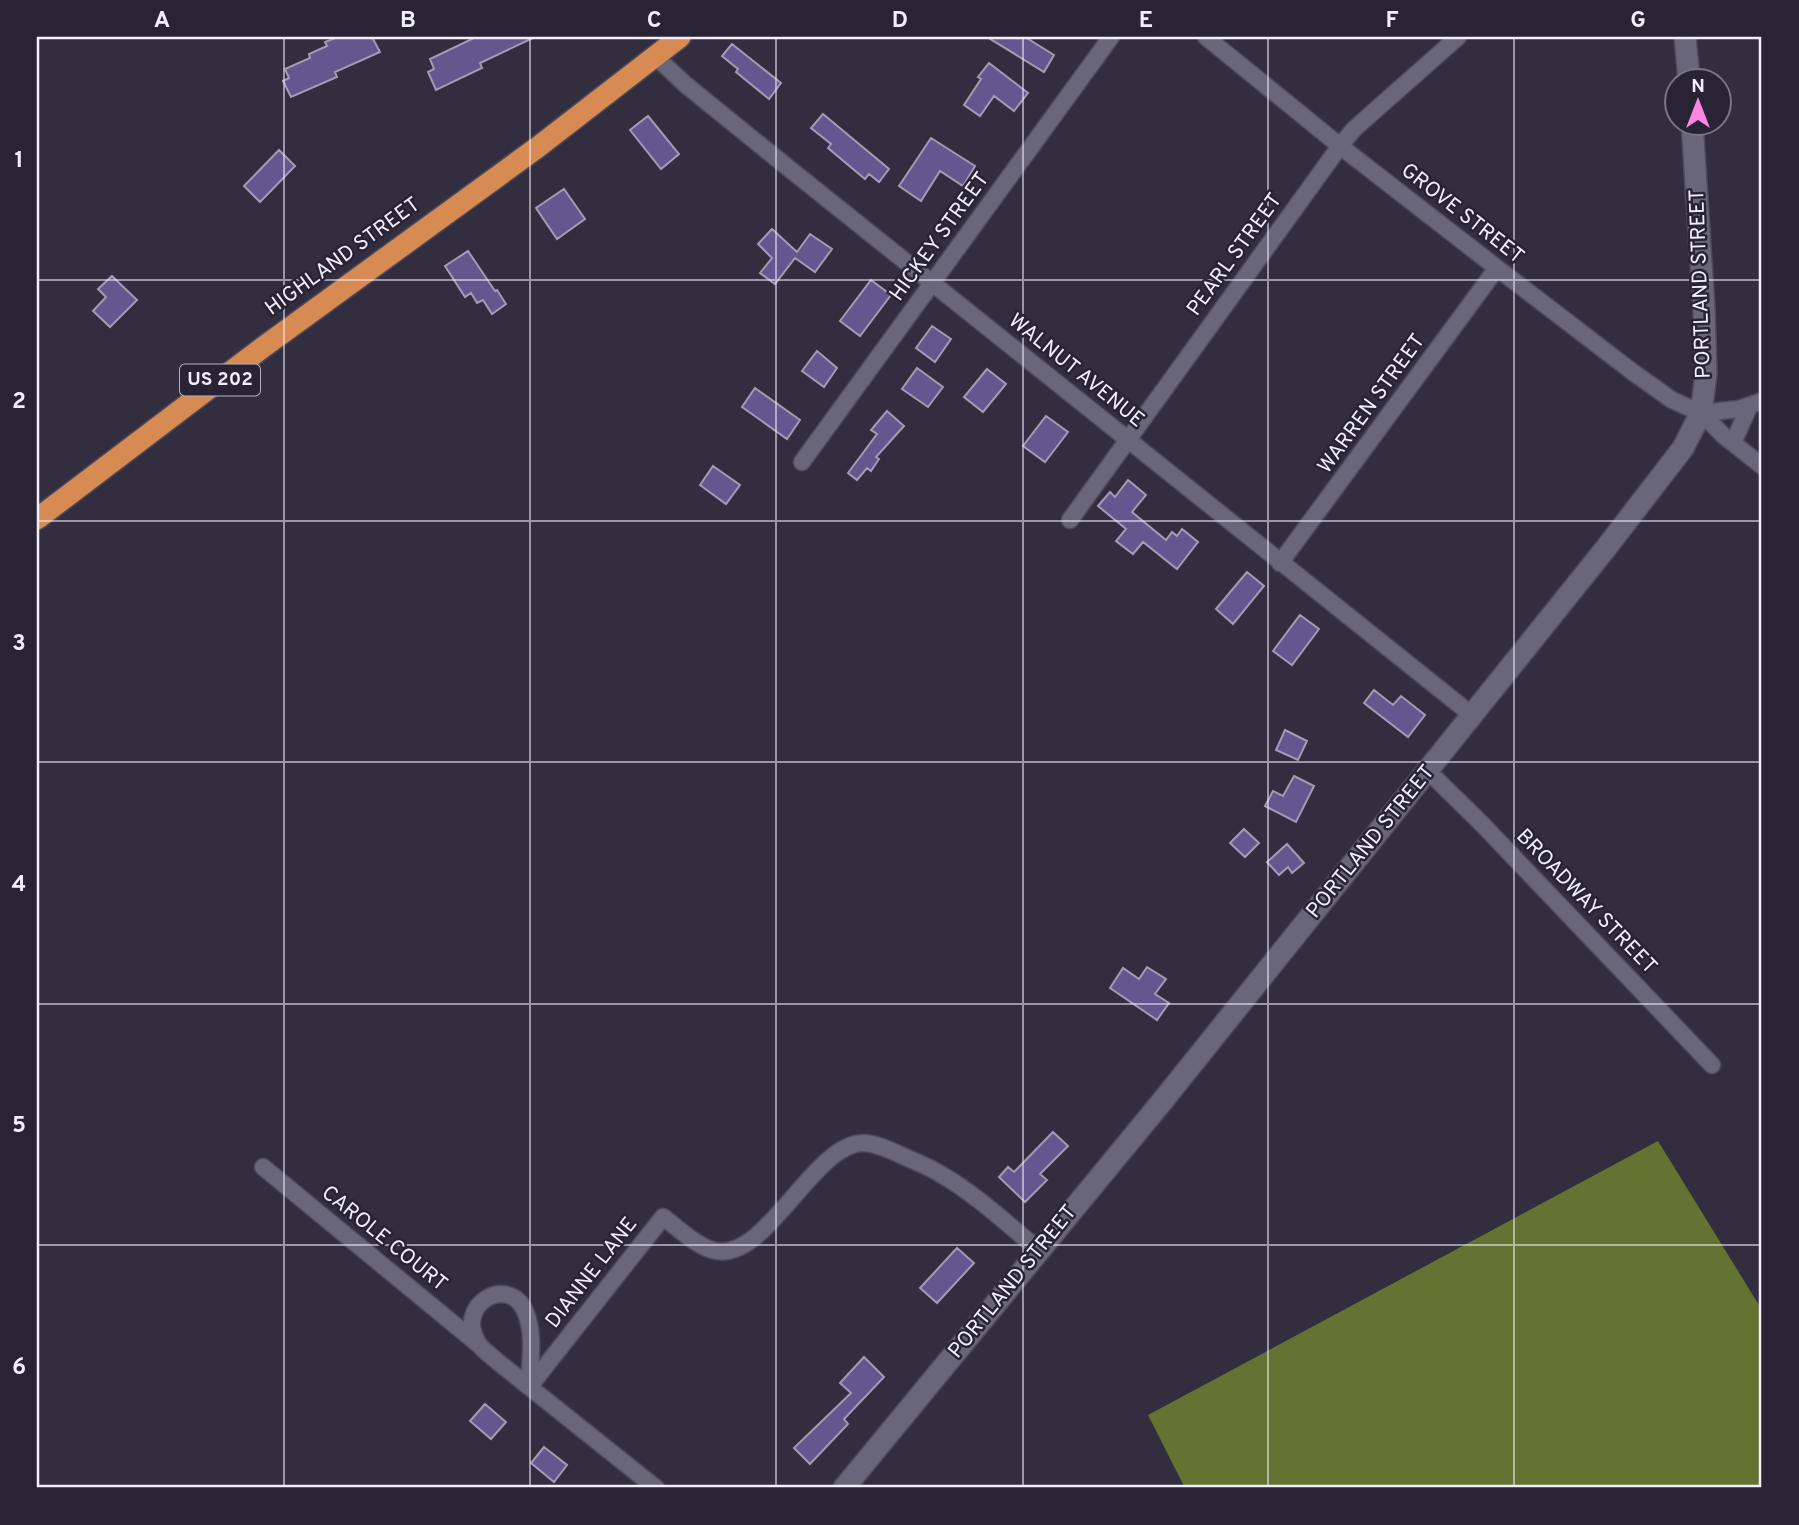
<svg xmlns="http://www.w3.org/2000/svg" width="1799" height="1525" viewBox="0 0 1799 1525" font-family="Overpass,sans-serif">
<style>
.forest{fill:#647332}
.building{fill:#645790;stroke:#a09cb2;stroke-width:2}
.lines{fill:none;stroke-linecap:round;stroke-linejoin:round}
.street-casing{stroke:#4e4a5a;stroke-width:19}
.secondary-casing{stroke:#4e4a5a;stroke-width:24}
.highway-casing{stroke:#4e4a5a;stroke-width:24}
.street{stroke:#69667a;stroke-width:16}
.secondary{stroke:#69667a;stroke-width:21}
.highway{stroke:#d78a51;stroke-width:21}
.grid{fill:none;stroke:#f1effb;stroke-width:2;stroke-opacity:0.55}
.labels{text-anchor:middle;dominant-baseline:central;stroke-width:5;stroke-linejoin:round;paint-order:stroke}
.shield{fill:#282436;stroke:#b5b2c0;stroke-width:2}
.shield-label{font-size:19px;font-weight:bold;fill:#f1effb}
.street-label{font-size:21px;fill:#f1effb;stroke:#282436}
.neatline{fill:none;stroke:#f1effb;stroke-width:2.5}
.grid-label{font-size:23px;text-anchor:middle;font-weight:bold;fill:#f1effb}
</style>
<rect width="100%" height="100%" fill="#322e40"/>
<path class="forest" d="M1658,1141L1762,1310V1488H1185L1148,1415Z"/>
<path class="building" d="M338,37H372L380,52L335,72L337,77L291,97L283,81L289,78L285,69L310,58L309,54L327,46L325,42Z
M476,37H535L480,63L482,68L436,90L428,72L434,69L430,59Z
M987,37H1025L1054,55L1044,72Z
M732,44L781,83L769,99L736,72L738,69L722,56Z
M989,63L1028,93L1014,111L994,96L980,116L964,105L981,79L978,77Z
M823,114L889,169L879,182L869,174L865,179L828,148L831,144L811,128Z
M648,116L679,154L661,169L630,130Z
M931,138L975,166L963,186L940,171L921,201L899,186Z
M279,150L295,166L260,202L244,186Z
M564,189L585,219L557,239L536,208Z
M772,229L797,252L810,234L832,249L815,272L795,258L775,284L760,273L772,258L758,244Z
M468,251L495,291L497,290L506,304L492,314L483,300L477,303L471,293L465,297L445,266Z
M112,276L137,300L110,327L93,311L106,297L98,289Z
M871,280L891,295L860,336L840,321Z
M932,326L951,339L935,362L916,348Z
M817,351L837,368L824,387L802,371Z
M917,368L943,387L928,407L902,389Z
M987,369L1006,384L983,412L964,397Z
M755,388L800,420L787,439L742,407Z
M887,411L904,426L876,457L879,459L871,471L867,468L857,480L848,473L877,434L871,430Z
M1046,416L1068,432L1045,462L1023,446Z
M713,466L740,485L726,504L700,485Z
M1128,480L1146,495L1132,512L1166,540L1172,532L1177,536L1182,529L1198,542L1177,569L1143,542L1133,554L1116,541L1126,529L1098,506L1110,492L1115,497Z
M1247,572L1264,586L1233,624L1216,609Z
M1300,615L1319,629L1292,665L1273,651Z
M1374,690L1393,705L1401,696L1425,715L1408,737L1364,703Z
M1285,730L1307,741L1298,760L1276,750Z
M1294,776L1314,786L1296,822L1265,806L1273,791L1283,796Z
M1244,829L1259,843L1245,857L1230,843Z
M1287,844L1304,863L1292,873L1288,867L1279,875L1267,862Z
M1147,967L1166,979L1155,994L1169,1003L1157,1020L1110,988L1123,968L1139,979Z
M1053,1132L1068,1146L1040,1174L1047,1180L1025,1202L999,1177L1008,1167L1014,1172Z
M957,1248L974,1263L937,1303L920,1288Z
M864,1357L884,1377L844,1419L848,1424L810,1464L794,1448L851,1393L840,1383Z
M485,1404L506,1422L491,1439L470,1421Z
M544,1447L567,1465L554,1482L531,1463Z"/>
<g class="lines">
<defs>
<path id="street" d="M1206,37L1340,146L1497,268L1634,373L1672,400L1701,413L1724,436L1762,466
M656,57L686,85L786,166L1472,715
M1701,413L1739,409L1762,401
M1733,443L1749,407
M802,462L1111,37
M1070,520L1340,146L1354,129L1458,37
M1280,563L1497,268
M1428,771L1483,825L1712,1065
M263,1167L478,1344
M529,1387L663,1217C678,1228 694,1244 712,1250C764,1267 812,1144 863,1143C876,1143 892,1151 903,1156C916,1162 930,1167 942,1175C977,1195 1008,1225 1039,1250
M529,1387C530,1363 535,1333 525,1311C509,1274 454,1304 478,1343C482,1350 492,1356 498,1362L656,1488"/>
<path id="secondary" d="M1685,37L1689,80
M844,1488L1160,1104L1606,548L1683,448L1701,413L1706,374L1704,309L1692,122"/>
<path id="highway" d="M37,519L262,348L538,147L680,37"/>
</defs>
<use href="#street" class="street-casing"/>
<use href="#secondary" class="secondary-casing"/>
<use href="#highway" class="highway-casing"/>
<use href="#street" class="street"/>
<use href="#secondary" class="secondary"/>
<use href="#highway" class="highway"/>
</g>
<path class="grid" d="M284,37V1488M530,37V1488M776,37V1488M1023,37V1488M1268,37V1488M1514,37V1488M37,280H1762M37,521H1762M37,762H1762M37,1004H1762M37,1245H1762"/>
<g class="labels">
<rect class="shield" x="180" y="364.5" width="80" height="31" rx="5"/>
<g class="shield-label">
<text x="220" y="380">US 202</text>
</g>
<g class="street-label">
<text transform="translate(1462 214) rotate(38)">GROVE STREET</text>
<text transform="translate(940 237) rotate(-54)">HICKEY STREET</text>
<text transform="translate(1235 255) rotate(-54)">PEARL STREET</text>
<text transform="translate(343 257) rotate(-36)">HIGHLAND STREET</text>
<text transform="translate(1701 284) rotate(-92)">PORTLAND STREET</text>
<text transform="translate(1076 371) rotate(39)">WALNUT AVENUE</text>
<text transform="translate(1372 404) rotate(-54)">WARREN STREET</text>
<text transform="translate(1371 842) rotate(-51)">PORTLAND STREET</text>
<text transform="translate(1586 902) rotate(46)">BROADWAY STREET</text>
<text transform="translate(384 1239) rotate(39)">CAROLE COURT</text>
<text transform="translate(592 1273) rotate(-52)">DIANNE LANE</text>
<text transform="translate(1013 1282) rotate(-51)">PORTLAND STREET</text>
</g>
</g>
<rect width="1799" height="1525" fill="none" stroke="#282436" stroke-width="77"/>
<g transform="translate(1698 102)"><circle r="33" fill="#282436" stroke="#787585" stroke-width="2"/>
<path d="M0-5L12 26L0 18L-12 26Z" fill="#fd86e3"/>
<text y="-10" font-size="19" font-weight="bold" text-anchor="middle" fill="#f1effb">N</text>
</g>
<rect x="38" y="38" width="1722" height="1448" class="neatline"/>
<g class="grid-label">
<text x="162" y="27">A</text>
<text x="408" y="27">B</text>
<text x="654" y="27">C</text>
<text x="900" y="27">D</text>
<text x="1146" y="27">E</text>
<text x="1392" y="27">F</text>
<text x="1638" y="27">G</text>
<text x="19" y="167">1</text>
<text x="19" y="408">2</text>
<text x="19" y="650">3</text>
<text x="19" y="891">4</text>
<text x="19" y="1132">5</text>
<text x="19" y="1374">6</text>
</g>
</svg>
